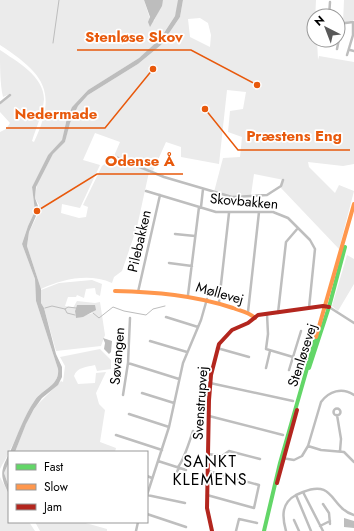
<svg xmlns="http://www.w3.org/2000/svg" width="354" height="531" viewBox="0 0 354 531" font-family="Jost,sans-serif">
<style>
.green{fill:#ebebeb;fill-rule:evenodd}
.water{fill:#bdbdbd}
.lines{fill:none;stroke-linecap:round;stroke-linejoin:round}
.stream{stroke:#bdbdbd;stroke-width:1}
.street{stroke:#bebebe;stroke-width:2.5}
.fast{stroke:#63d668;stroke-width:4}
.slow{stroke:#ff974d;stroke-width:4}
.jam{stroke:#b3261e;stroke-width:4}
.labels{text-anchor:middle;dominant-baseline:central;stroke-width:3.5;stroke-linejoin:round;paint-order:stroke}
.street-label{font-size:14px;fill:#000;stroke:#fff}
.quarter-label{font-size:16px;letter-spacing:1px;fill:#000;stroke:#fff}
.leader{fill:none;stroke:#e8590c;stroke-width:1.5}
.callout-dot{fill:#e8590c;stroke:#fff;stroke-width:1.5}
.callout-label{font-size:15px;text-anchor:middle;font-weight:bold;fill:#e8590c;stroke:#fff;stroke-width:3.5;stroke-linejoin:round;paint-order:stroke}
</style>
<rect width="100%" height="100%" fill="#fff"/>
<path class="green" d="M0,0H144L150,19L154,21L163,0H178L179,1L175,16L157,43L139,58L88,90L72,107L67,118L62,141L48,155L32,187L35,211L28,226L22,244L35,279L36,301L58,369C60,385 43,389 35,400C24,416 19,434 10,450C8,456 3,463 0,469V132L6,129L10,123L0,112V104L11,95L10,94L3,97C0,85 0,64 0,50C16,61 44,76 44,99C43,113 36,128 32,141L34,142C58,91 44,74 0,45Z
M183,0H316L314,40H317L318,60L319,56L354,62V164L343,166L308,162L309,167L335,193L339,185L354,191L339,249L281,188L284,180L254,174L251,195L232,196L214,192L223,158L240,157L242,137L228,132L230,111L243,109L246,92L227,90L219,164L181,157V147L166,142L153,171L114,156L120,142L95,133L83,160L100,165L80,208L62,204L61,213L79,218L86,217L88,207L83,205L102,166L113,157L149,172L137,227L122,271L114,277L112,283C89,273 63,279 41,289L27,246L29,232L38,214L39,205L35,198L37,184L53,154L65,142L69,125L78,106L88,95L138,64L161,45L180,17ZM200,18L208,23L211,35L210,47L190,37L188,19Z
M344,0H354V20L343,23Z
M347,255L354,259V284L338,311L332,306Z
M92,280L102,284L100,296L96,294L95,288L86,289L84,298L77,295L76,297H68L65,306L73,308L77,301L95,303L100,302L105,335L101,346L56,351L44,308L41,303V290L59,283ZM77,305H95L93,313L76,318L75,311Z
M100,349L111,360V369L97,371L95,365C87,367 77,367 74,376L78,384L95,383L96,373L106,372L96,393L99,404L105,410L100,442L116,448L115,452H15L26,423L36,406L61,381L63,382L65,366L60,357Z
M9,462V487L4,473Z
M0,477L9,494V522H29L35,531H0Z
M35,522H82L107,529V531H40Z"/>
<path class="water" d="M144,0H163L162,6L150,27L148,22L150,17Z
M178,0H183L180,17L161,45L138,64L88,95L78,106L70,123L65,142L53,154L36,187L35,198L39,209L29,232L27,246L41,289V303L44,308L56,354L62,367V377L58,385L42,398L34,409L26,424L15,452H10C18,434 24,416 35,400C43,389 60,385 58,369L36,301L35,279L22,244L28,226L35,211L32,187L48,155L62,140L67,118L72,107L88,90L139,58L160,39L175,16Z
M77,305H95L96,310L83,317L76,318L75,311Z
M103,338L112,341L111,352L109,354L104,349L105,343Z
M9,454V462L4,473L9,487V494C0,477 0,471 9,454Z
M344,518L354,521V528L344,527Z"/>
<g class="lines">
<path class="stream" d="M53,43L59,0
M45,308L52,306L65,309L67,313L75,315
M65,309L68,307L76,308
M93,313L99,318L113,307L124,311L146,315L153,309L165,306"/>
<path class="street" d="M329,16L330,2
M338,24L353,22
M337,49L342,24
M350,50L354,51
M347,55L353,35V22
M0,103L10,95
M113,156L164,177L232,197L267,195L281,186L283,180
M146,191L216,212H273L288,218L310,240L315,249L309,308
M201,207L203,189
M175,234L195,236
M169,263L192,266
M138,292L160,195
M188,295L199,207
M219,302L229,213
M329,307L354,323
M248,312L259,212
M278,313L286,242L298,228
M267,314L268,334L266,349L293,357
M166,317L198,327
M150,341L187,352
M217,348L249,357
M128,363L179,379
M266,368L270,351
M289,370L301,331
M210,383L293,401
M142,393L174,403
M123,395L128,363L130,318
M333.5 412a3.5 3.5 0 1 1 7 0a3.5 3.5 0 1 1-7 0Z
M129,414L169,427
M337,415L341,439L340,451
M209,416L283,435
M116,435L162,450
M308,446L321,450L344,452L354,462
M208,454L222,456L229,451L260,459
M282,458L294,460L302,456L308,446L321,402C329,391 342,387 354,395
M158,461L186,470
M178,467C184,460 190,440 193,431
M147,476L152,478
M175,477L179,467
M303,492C335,479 330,508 354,515
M147,495L169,427L183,363L201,320L207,299
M147,495L185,503
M207,495L254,508L259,485L208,471
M323,504L329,513L330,524
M147,514L186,527
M294,520L299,531
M320,526L330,521
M136,531L138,522
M236,531L239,519L257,523
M286,531C282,517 281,503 296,495
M311,531L296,495L303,492L323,531"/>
<path class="fast" d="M309,368L329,307L345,247
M264,531L280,463L316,337"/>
<path class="slow" d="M115,291C155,292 194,295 233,308C241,311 249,312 255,318
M316,337L354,204"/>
<path class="jam" d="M277,483L297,410
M212,531L207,508L209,400L211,375L219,344L232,330L248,323L258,315L323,306L329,307"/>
</g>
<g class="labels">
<g class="street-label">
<text transform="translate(244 201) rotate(5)">Skovbakken</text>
<text transform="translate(139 241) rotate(-77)">Pilebakken</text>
<text transform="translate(220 293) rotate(16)">Møllevej</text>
<text transform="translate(302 355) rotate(-72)">Stenløsevej</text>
<text transform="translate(117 356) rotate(-85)">Søvangen</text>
<text transform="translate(200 403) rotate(-86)">Svenstrupvej</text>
</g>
<g class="quarter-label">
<text x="210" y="461">SANKT<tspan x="210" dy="18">KLEMENS</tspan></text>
</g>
</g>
<path class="leader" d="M257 85L191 50H77M153 69L105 128H6M205 109L238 150H350M37 211L97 174H183"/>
<g class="callout-dot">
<circle cx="257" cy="85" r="4"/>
<circle cx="153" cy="69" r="4"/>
<circle cx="205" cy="109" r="4"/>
<circle cx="37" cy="211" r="4"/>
</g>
<g class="callout-label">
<text x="134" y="42">Stenløse Skov</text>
<text x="56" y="119">Nedermade</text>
<text x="294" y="141">Præstens Eng</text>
<text x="140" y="166">Odense Å</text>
</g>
<rect x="8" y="451" width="140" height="72" fill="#ffffff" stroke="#999999"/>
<rect x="16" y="464" width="20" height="6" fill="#63d668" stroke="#999999"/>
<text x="44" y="471" font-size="12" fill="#000000">Fast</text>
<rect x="16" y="484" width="20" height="6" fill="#ff974d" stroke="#999999"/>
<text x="44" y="491" font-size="12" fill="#000000">Slow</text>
<rect x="16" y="504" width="20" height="6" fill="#b3261e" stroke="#999999"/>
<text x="44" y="511" font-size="12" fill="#000000">Jam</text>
<g transform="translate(326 28) rotate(318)"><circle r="19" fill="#ffffff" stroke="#999999"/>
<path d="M0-3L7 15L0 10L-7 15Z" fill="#595959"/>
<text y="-6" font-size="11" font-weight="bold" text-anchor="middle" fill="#000000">N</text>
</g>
</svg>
